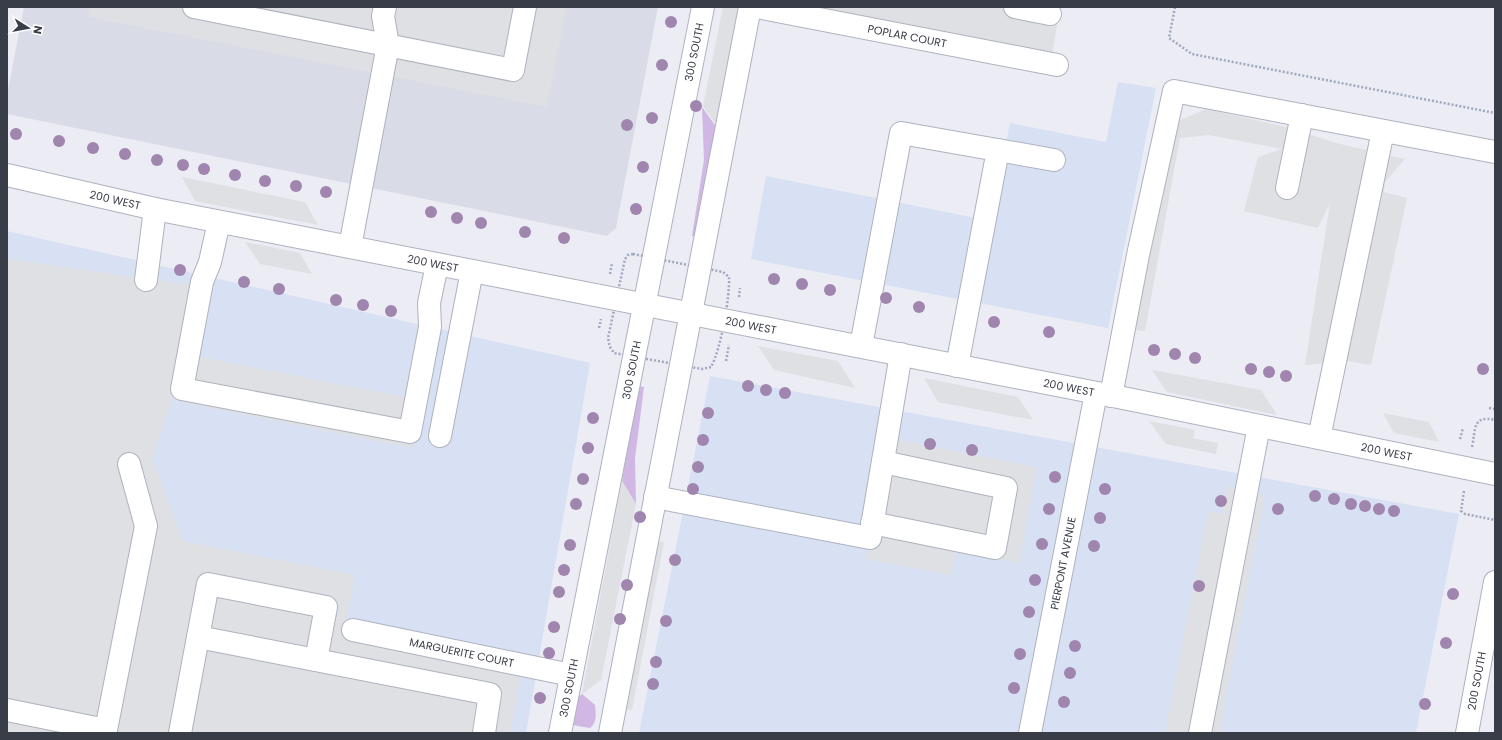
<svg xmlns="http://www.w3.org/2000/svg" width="1502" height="740" viewBox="0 0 1502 740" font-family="Poppins,sans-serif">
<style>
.residential{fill:#d9dce7}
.commercial{fill:#d8e1f3}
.green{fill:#d1b7e4}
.parking{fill:#dfe0e3}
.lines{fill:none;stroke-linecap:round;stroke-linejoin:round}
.minor-casing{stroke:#aeb2bf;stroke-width:24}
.path{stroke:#a0a8bf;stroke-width:2.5;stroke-dasharray:2 2;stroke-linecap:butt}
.minor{stroke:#fff;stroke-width:22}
.tree{fill:#a085ae}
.labels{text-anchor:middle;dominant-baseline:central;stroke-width:3;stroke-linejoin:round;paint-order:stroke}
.street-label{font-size:11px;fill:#393d47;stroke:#fff}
</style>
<rect width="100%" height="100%" fill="#ebecf4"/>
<path class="residential" d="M24,7H658L616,228L607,236L7,114V95Z"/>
<path class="commercial" d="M1118,82L1156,88L1108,328L751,259L766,176L991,221L1010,123L1106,142Z
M7,231L590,363L526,733H7Z
M710,376L1459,514L1416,733H639Z"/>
<path class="green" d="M702,107L717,128L697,237L692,236L704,160Z
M638,386L644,387L635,458L636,504L622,481Z
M582,694L595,705C596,714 597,722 590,728L572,725L578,697Z"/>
<path class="parking" d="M90,7H567L547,107L88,17Z
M723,7H742L719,129L703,106Z
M804,7H1060L1052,55Z
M1206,109L1286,127L1336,143L1405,159L1385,182L1384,192L1407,198L1371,365L1348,361L1305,365L1330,203L1318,228L1244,211L1258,157L1282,149L1209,135L1180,138L1145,331L1128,329L1162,128Z
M182,177L305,202L318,225L195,201Z
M245,242L300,253L312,274L260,264Z
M7,259L191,285L170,407L152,458L183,541L355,575L343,634L522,669L510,733H7Z
M758,346L838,361L855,388L774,370Z
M191,355L424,401L412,448L185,403Z
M1152,370L1261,390L1277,415L1167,392Z
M924,378L1018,397L1033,420L938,402Z
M1383,413L1429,422L1439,442L1394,433Z
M1149,421L1195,430L1193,438L1218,443L1216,454L1166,444Z
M889,438L1037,467L1019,563L956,551L951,575L866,559Z
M622,481L636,504L601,680L582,694Z
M1227,486L1265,495L1227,691L1221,733H1165L1208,511L1223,514Z
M656,541L664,542L632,710L624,709Z"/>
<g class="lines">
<defs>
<g id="minor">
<path d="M194,7L513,70L525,7"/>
<path id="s1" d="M757,7L1057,65"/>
<path d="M1015,7L1050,14"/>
<path id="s2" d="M7,175L155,209L1128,399L1495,474"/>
<path d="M1287,188L1302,115"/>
<path d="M219,222L210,262L202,282L182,389L410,432L430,327L429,303L437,265"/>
<path d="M350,247L388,45L383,16L385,7"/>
<path d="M146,280L155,209"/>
<path d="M861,346L901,133L1054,160"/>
<path d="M957,366L998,150"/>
<path d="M1111,396L1138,255L1174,91L1495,152"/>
<path d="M440,436L472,271"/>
<path d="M1319,438L1383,131"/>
<path d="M655,497L870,538L901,354"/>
<path d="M872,523L995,548L1006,488L883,462"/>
<path id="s3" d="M353,630L571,675"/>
<path d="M198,637L208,584L326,607L316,660"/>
<path d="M7,710L106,730L146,526L129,464"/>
<path d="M180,733L198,637L490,694L484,733"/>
<path id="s4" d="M560,733L703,7"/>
<path d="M610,733L750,7"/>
<path id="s5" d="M1030,733L1096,393"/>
<path d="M1200,733L1259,426"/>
<path id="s6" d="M1467,733L1495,582"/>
</g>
</defs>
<use href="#minor" class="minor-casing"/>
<path class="path" d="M1175,7L1169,38L1192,54L1495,113
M633,254L723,272L729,277C730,297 721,349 711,367L702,369L614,353L610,347L608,338L625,259L628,255Z
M610,274L612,263
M739,297L740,288
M599,328L601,319
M726,361L729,345
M1489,408L1495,409
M1460,439L1463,428
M1472,447C1476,429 1472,415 1495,420
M1464,491L1461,511L1465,514L1495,520"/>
<use href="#minor" class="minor"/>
</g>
<g class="tree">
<circle cx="671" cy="22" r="6"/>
<circle cx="662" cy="65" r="6"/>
<circle cx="696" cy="106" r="6"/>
<circle cx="652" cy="118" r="6"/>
<circle cx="627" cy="125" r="6"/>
<circle cx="16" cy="134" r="6"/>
<circle cx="59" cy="141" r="6"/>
<circle cx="93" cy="148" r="6"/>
<circle cx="125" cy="154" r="6"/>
<circle cx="157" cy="160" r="6"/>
<circle cx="183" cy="165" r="6"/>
<circle cx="643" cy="167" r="6"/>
<circle cx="204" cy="169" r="6"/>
<circle cx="235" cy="175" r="6"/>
<circle cx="265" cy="181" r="6"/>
<circle cx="296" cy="186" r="6"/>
<circle cx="326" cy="192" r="6"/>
<circle cx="636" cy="209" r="6"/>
<circle cx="431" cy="212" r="6"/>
<circle cx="457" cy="218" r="6"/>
<circle cx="481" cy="223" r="6"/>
<circle cx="525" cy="232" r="6"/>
<circle cx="564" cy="238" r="6"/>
<circle cx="180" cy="270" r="6"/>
<circle cx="774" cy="279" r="6"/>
<circle cx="244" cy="282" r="6"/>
<circle cx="802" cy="284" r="6"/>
<circle cx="279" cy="289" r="6"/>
<circle cx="830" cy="290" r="6"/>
<circle cx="886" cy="298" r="6"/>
<circle cx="336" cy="300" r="6"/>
<circle cx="363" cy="305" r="6"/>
<circle cx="919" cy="307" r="6"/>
<circle cx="391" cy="311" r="6"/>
<circle cx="994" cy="322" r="6"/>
<circle cx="1049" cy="332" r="6"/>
<circle cx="1154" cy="350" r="6"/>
<circle cx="1175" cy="354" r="6"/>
<circle cx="1195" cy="358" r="6"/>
<circle cx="1251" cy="369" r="6"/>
<circle cx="1483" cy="369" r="6"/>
<circle cx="1269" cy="372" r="6"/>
<circle cx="1286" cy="376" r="6"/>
<circle cx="748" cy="386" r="6"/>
<circle cx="766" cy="390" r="6"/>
<circle cx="785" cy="393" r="6"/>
<circle cx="708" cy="413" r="6"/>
<circle cx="593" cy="418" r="6"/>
<circle cx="703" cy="440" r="6"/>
<circle cx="930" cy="444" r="6"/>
<circle cx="588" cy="448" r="6"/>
<circle cx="972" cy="450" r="6"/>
<circle cx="698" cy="467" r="6"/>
<circle cx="1055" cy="477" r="6"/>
<circle cx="583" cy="479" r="6"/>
<circle cx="693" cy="489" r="6"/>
<circle cx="1105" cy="489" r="6"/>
<circle cx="1315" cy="496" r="6"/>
<circle cx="1334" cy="499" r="6"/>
<circle cx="1221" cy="501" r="6"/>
<circle cx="576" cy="504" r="6"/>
<circle cx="1351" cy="504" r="6"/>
<circle cx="1365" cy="506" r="6"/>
<circle cx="1049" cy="509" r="6"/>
<circle cx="1278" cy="509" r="6"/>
<circle cx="1379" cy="509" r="6"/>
<circle cx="1394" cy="511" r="6"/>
<circle cx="640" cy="517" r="6"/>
<circle cx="1100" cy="518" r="6"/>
<circle cx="1042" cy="544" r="6"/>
<circle cx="570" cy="545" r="6"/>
<circle cx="1094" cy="546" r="6"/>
<circle cx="675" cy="560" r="6"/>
<circle cx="564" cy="570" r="6"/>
<circle cx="1035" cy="580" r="6"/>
<circle cx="627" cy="585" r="6"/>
<circle cx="1199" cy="586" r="6"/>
<circle cx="559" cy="592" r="6"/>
<circle cx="1453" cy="594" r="6"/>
<circle cx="1029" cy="612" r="6"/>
<circle cx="620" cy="619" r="6"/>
<circle cx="666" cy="621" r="6"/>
<circle cx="554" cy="627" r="6"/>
<circle cx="1446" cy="643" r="6"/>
<circle cx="1075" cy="646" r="6"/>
<circle cx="549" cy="653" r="6"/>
<circle cx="1020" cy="654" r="6"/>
<circle cx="656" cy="662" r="6"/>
<circle cx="1070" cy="673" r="6"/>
<circle cx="653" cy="684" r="6"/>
<circle cx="1014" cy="688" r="6"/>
<circle cx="540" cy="698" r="6"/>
<circle cx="1064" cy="702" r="6"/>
<circle cx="1425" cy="704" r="6"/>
</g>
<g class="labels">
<g class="street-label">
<text stroke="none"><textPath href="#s1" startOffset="153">POPLAR COURT</textPath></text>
<text stroke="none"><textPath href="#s4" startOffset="694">300 SOUTH</textPath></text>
<text stroke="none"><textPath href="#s2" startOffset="111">200 WEST</textPath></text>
<text stroke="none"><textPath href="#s2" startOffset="435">200 WEST</textPath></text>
<text stroke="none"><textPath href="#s2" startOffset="759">200 WEST</textPath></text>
<text stroke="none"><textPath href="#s4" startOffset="370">300 SOUTH</textPath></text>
<text stroke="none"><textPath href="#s2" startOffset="1083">200 WEST</textPath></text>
<text stroke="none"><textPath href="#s2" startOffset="1407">200 WEST</textPath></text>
<text stroke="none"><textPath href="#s5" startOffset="173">PIERPONT AVENUE</textPath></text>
<text stroke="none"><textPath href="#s3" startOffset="111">MARGUERITE COURT</textPath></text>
<text stroke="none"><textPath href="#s6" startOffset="53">200 SOUTH</textPath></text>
<text stroke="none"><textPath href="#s4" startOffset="46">300 SOUTH</textPath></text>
</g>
</g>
<rect width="1502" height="740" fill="none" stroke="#393d47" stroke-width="16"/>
<g transform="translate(28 28) rotate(101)" stroke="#ffffff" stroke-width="3" paint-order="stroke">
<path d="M0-3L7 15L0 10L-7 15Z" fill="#393d47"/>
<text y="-6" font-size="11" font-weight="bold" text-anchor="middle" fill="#393d47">N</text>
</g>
</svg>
